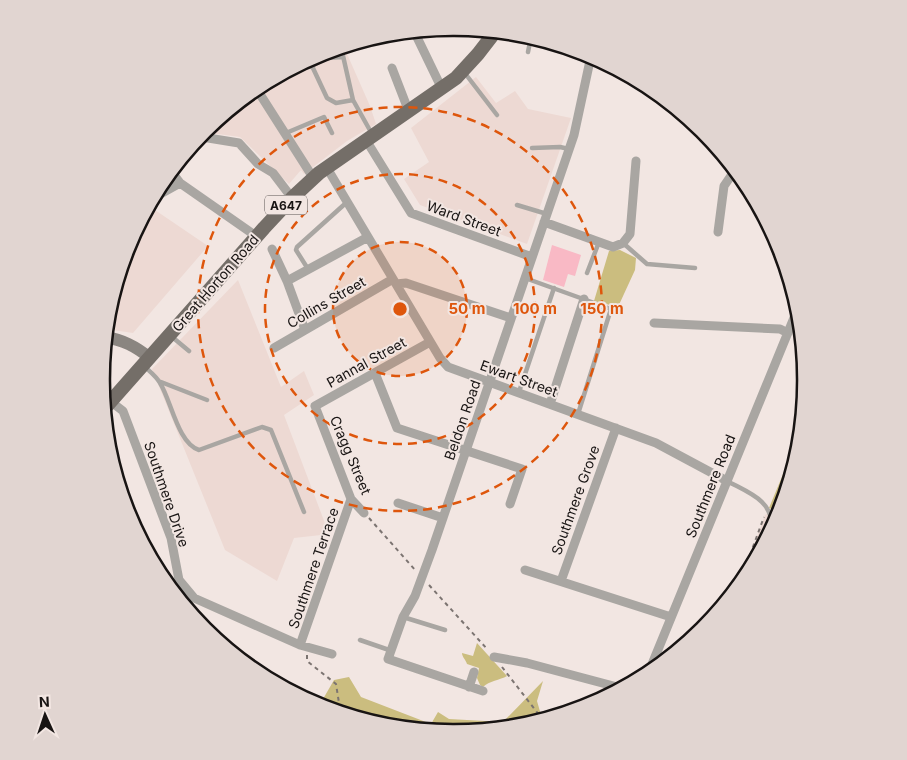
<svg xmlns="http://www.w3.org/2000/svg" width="907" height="760" viewBox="0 0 907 760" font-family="Inter,sans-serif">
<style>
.built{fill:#edd9d3}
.green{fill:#cbbd7f}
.building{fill:#f9b9c5}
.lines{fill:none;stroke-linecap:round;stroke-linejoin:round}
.path{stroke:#7c7471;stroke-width:2;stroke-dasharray:4 4;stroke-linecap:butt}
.lane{stroke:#a9a6a2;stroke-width:4.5}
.street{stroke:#a9a6a2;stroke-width:9}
.secondary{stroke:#8a8580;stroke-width:12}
.primary{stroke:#746e68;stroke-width:14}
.ring{fill:none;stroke:#de560c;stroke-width:2.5;stroke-dasharray:9 6}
.labels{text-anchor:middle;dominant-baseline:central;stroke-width:4;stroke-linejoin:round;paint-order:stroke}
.shield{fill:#f2e6e2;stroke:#595351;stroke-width:1}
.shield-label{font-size:12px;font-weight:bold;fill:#181413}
.street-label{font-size:14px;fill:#181413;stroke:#f2e6e2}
.rim{fill:none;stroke:#181413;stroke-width:2.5}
.centre{fill:#de560c;stroke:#f2e6e2;stroke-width:2.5}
.ring-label{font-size:15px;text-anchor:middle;font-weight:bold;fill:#de560c;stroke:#f2e6e2;stroke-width:4;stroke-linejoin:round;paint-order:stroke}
</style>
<rect width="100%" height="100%" fill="#f2e6e2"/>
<path class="built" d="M344,47L370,106L376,124L347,141L304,174L301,170L289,184L240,137L203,132L258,87L319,54Z
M476,77L496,103L515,91L528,109L571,118L527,244L420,205L404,179L429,162L411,128Z
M152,208L208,246L133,333L106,329L108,311L128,245L146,212Z
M238,280L281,387L304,371L314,395L284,415L326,526L321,535L294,538L277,581L225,550L152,369Z
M773,510L780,513L779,515L746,576L739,585L765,515Z"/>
<path class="green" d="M620,250L636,258L635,270L618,307L594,301L609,251Z
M801,431L799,449L780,512L769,508Z
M477,643L507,676C500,680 489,681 483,687L480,685L477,678L479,668L467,664C466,660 462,657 462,653L473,656Z
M349,677L361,697L431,724L438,712L449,719L503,722L543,681L537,701L541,715L549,718C496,733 440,735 386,726C363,722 341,712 319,706L334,680Z"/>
<path class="building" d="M552,245L581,255L575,276L568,274L564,287L543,280Z"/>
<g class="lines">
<path class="path" d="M369,518L416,571
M429,585L488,650
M739,585L764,517
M307,655V661L336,684L339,703L355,717
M502,667L543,720"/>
<path class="lane" d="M341,47L353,100L372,134
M528,52L531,37
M343,57L325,58L312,66L327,98L336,103L353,100
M301,64V66L303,68L312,66
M464,72L497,115
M286,133L324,117L332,133
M532,148L560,147L569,149
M517,205L547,214
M623,243L647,264L695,268
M308,269L296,250L297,247L347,202
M587,273L599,242
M525,278L611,309L578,414
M171,336L189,351
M144,366C149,371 156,376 160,383C171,400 178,444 199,450L262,427L271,430L304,512
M161,382L207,400
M519,392L554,288
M727,481C749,493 773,500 772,529
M403,617L445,630
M360,640L392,651"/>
<path class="street" d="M414,31L442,89
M392,68L409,112
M630,76L706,134
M256,88L314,179
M366,140L411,213L532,257
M191,147L202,137L239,143L258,164L273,173L292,198
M327,168L440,358L448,367L656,443L727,481
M171,171L180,183L256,236
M153,198L180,183
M544,222L613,247L623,243L630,234L636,161
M718,232L724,186L735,170
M272,249L287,281L305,330
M287,281L368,237
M396,284L406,283L511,318
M654,323L780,329L788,333
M274,348L393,279
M375,373L397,428L522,469L510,504
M110,401L123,411L171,538L179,580L194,598L300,645L332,654
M550,404L584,299
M398,503L443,518
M364,513L351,499L315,406L430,342
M525,570L671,617
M561,581L616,428
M300,645L351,499
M494,657L527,663L621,688
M648,674L798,308
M469,687L474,672
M483,691L388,659L403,617L415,596L432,550L574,135L591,56"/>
<path class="secondary" d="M105,337C123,340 135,346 150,358"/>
<path class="primary" d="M104,409L264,228L292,198L319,173L456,78L478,54L495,32"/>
</g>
<circle cx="400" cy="309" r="67" fill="#de560c" fill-opacity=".12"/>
<g class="ring">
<circle cx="400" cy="309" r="67"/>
<circle cx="400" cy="309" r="135"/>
<circle cx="400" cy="309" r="202"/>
</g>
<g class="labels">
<rect class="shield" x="265" y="195.5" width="42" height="19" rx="4"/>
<g class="shield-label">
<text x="286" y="205">A647</text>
</g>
<g class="street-label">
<text transform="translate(464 218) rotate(20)">Ward Street</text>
<text transform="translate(215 283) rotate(-49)">Great Horton Road</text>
<text transform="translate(326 302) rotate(-30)">Collins Street</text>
<text transform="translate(366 362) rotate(-29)">Pannal Street</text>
<text transform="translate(519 378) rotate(20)">Ewart Street</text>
<text transform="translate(462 420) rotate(-71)">Beldon Road</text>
<text transform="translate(351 455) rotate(67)">Cragg Street</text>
<text transform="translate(710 486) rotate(-68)">Southmere Road</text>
<text transform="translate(167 494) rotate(71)">Southmere Drive</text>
<text transform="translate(575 500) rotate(-70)">Southmere Grove</text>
<text transform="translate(313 568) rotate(-71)">Southmere Terrace</text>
</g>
</g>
<path d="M0 0H907V760H0ZM453 36H454A343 343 0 0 1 797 379V381A343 343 0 0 1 454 724H453A343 343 0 0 1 110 381V379A343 343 0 0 1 453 36Z" fill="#e1d5d1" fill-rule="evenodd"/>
<path class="rim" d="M453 36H454A343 343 0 0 1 797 379V381A343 343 0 0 1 454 724H453A343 343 0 0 1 110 381V379A343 343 0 0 1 453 36Z"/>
<circle cx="400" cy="309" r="8" class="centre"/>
<g class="ring-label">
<text x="467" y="314">50 m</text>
<text x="535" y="314">100 m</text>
<text x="602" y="314">150 m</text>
</g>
<g transform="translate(45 715) rotate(357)" stroke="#f2e6e2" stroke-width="4" paint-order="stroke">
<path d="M0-4L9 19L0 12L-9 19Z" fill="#181413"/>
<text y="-8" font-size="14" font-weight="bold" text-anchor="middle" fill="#181413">N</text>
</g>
</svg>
